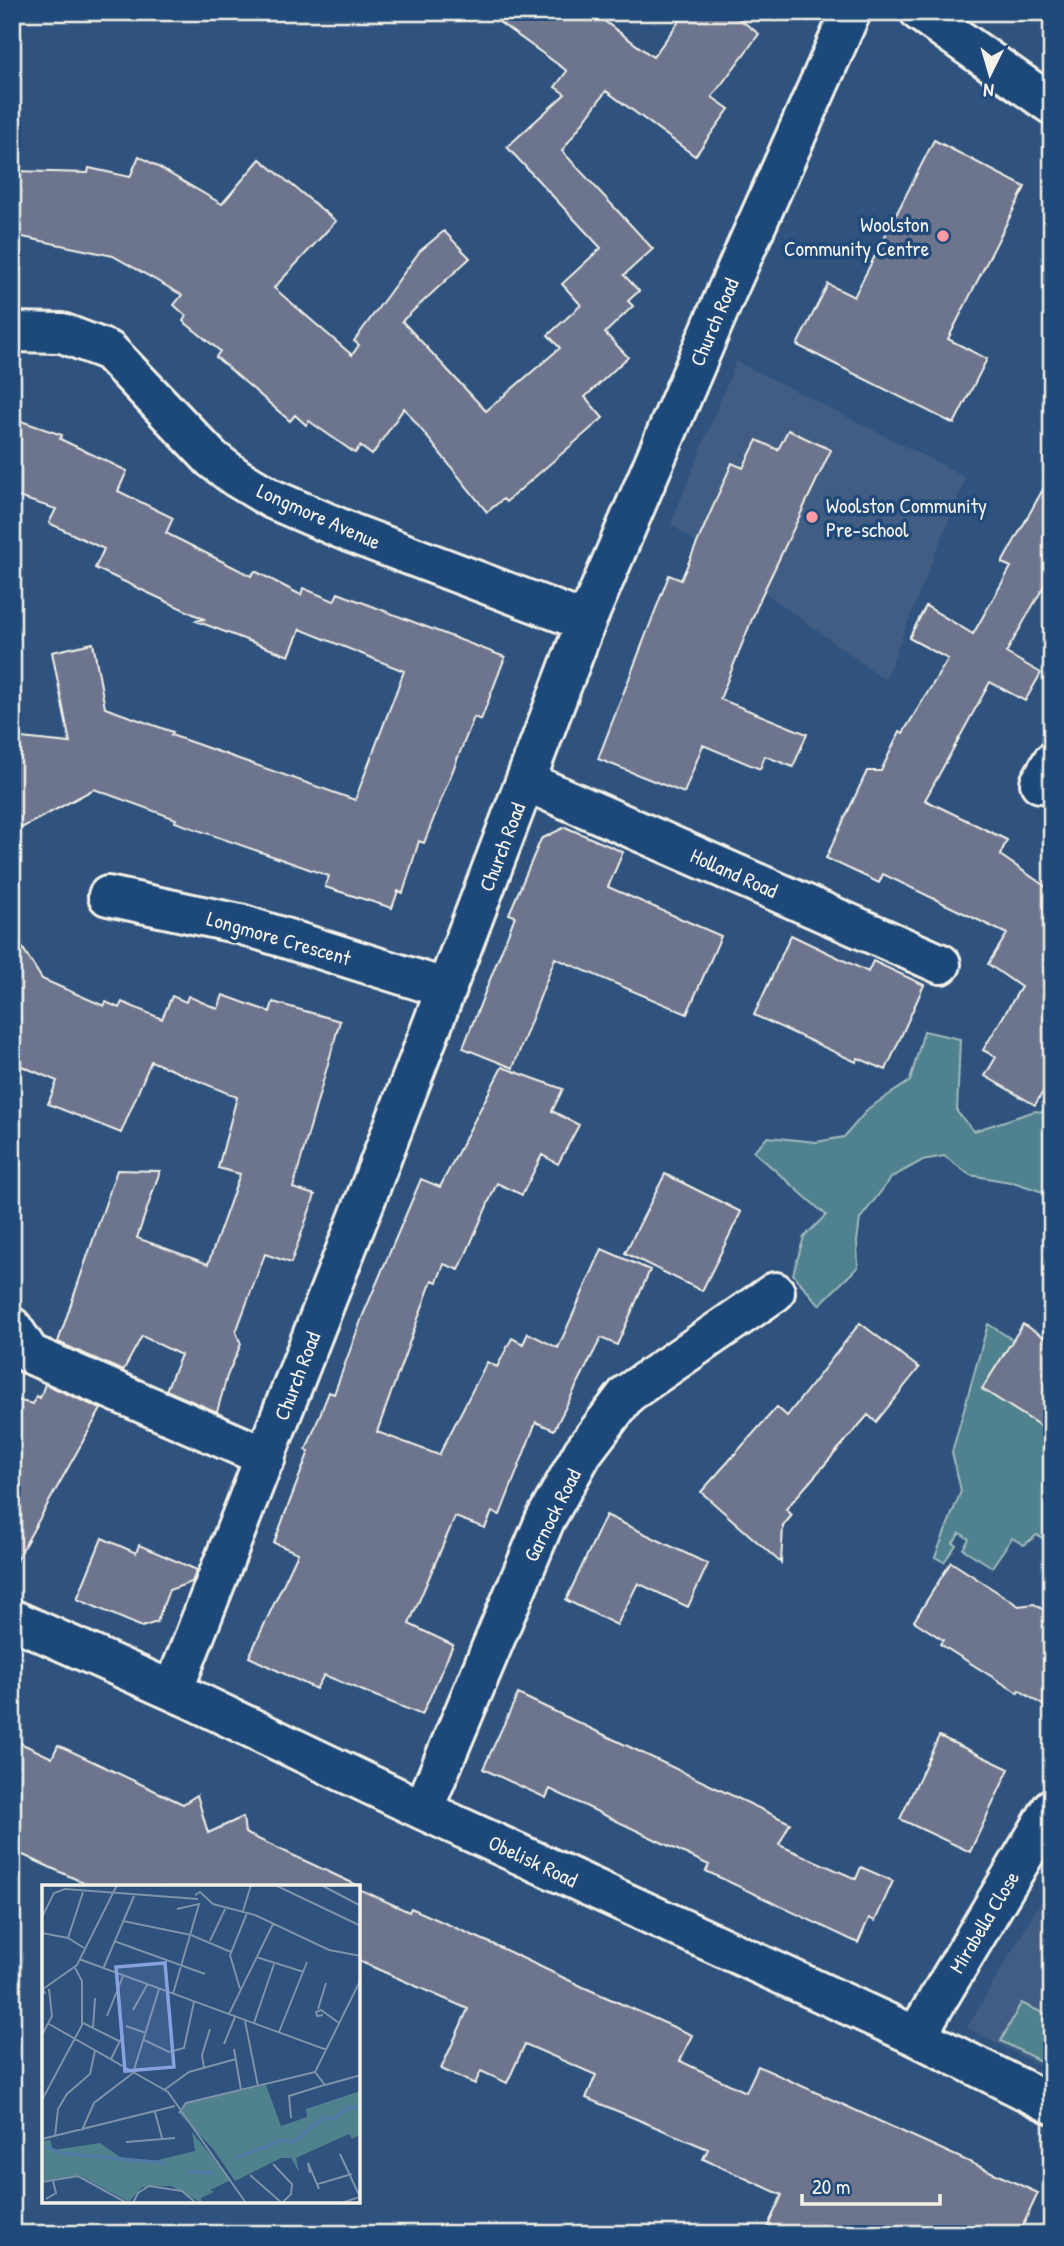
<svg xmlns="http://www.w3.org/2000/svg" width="1064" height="2246" viewBox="0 0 1064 2246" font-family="'Patrick Hand',sans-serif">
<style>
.built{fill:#425d83}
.green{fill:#50828e;stroke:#a2babb;stroke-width:2}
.building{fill:#6d758e;stroke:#f4f1e8;stroke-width:2}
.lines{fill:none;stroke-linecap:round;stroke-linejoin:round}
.minor-casing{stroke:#f4f1e8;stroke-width:44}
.minor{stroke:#1f4a7a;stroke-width:38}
.poi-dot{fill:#ff9aa2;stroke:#1f4a7a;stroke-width:2.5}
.labels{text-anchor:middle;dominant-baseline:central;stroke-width:7;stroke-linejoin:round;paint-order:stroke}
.poi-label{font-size:21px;fill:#f4f1e8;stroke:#1f4a7a;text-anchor:end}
.street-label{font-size:21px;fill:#f4f1e8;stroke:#1f4a7a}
.inset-river{fill:none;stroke:#517aa6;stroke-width:3.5}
.inset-road{fill:none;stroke:#7e92a8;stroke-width:2}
.view{fill:#88a0e0;fill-opacity:0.15;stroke:#88a0e0;stroke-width:3.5}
.inset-edge{fill:none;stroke:#f4f1e8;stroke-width:3.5}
</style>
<rect width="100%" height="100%" fill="#2f537e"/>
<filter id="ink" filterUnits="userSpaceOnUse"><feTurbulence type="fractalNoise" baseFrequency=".0143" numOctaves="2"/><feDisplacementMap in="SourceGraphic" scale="14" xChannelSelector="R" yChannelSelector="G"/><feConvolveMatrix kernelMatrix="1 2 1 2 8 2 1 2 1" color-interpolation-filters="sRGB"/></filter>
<g filter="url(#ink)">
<path class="built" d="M736,361L966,477L885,680L671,524Z
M1052,1883V2072L967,2028Z"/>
<path class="green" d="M924,1031L960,1039L957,1112L974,1131L1035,1111L1052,1113V1195L1016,1183L970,1175L944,1156L923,1160L892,1177L860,1219L857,1241L858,1267L819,1305L793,1274L804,1237L826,1215L753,1151L768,1137L816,1142L844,1137L869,1108L910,1081Z
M988,1324L1013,1340L983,1389L1052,1433V1488L1047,1497L1052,1500V1543L1037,1535L1024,1545L1012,1538L992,1567L963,1549L969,1539L960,1533L953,1543L956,1545L944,1562L935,1557L961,1491L952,1452Z
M1021,2003L1052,2017V2067L1001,2041Z"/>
<path class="building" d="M485,12H592L653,57L686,12H730L759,34L712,97L729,109L695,156L606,91L562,151L653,249L624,275L639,291L628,301L633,306L605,333L628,357L585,397L603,418L506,502L503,499L487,512L404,408L372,455L360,446L355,453L309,421L306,425L295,415L290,421L216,357L220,351L183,321L186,316L174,305L182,295L113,256L13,235L14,171L88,173L89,168L130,177L139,156L222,204L260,159L336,221L274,288L352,355L359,345L354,341L420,251L444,231L470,258L402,321L486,411L560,348L548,335L581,305L562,284L601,248L507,147L565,94L555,87L567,71Z
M934,140L1025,187L948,339L987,359L954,424L797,345L828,284L854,297Z
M12,418L62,435L60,439L127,471L118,491L173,518L166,533L251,576L255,571L301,595L303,588L334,601L338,593L505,657L481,720L474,717L424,843L419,841L403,893L398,891L392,908L325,887L329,876L175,822L176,819L94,789L12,833V737L70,743L52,652L93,643L105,708L173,732L171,735L355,800L404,671L300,629L289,656L196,621L204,619L95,568L104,549L49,523L56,509L12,495Z
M788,430L831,450L761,597L720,699L807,734L793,767L765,756L760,769L703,745L684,793L598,759L669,575L681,580L732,463L743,468L757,440L778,450Z
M1052,473V590L1044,586L1006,653L1041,673L1025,701L990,682L925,800L1007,840L1000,855L1052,891V1077L1035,1105L985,1076L996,1057L983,1050L1021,987L988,964L1007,934L883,874L879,883L826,858L867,771H881L900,731L903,733L948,659L909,638L926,606L973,634L1011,567L1002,563Z
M565,827L623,852L608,887L721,936L687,1014L555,958L513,1068L463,1048L515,916L509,914L541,839Z
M12,931L42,979L104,1006L106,1002L119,1008L122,1002L162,1019L172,996L186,1002L188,996L218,1009L223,995L270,1012L273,1002L340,1021L293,1188L315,1195L291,1263L265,1254L236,1332L241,1344L227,1376L217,1412L166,1390L181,1355L142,1336L123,1371L58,1342L117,1170L160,1171L137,1238L208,1264L240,1174L218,1168L237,1097L151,1061L121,1133L48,1104L57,1081L12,1062Z
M791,935L868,972L873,961L924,985L886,1070L858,1058L856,1062L754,1015Z
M502,1067L563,1089L552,1111L579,1125L558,1164L542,1155L522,1195L497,1183L459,1270L444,1264L437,1282L432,1280L377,1432L439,1455L487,1362L497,1367L512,1338L523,1344L528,1333L558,1348L602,1249L650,1270L617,1345L601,1338L554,1430L536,1422L500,1515L492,1512L485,1528L455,1517L409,1624L453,1645L422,1715L324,1675L316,1689L249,1657L298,1553L274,1543L309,1451L306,1450L329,1392L334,1394L363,1315L421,1179L440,1187Z
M665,1174L741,1212L702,1291L625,1253Z
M860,1323L919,1368L876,1422L868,1415L786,1509L792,1515L783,1526L781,1563L701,1492L777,1407L787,1416Z
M1023,1324L1052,1342V1433L982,1389Z
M45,1384L101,1409L12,1568V1399L33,1404L36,1396L40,1398Z
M606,1515L708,1564L688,1607L638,1583L617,1625L566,1600Z
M102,1538L136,1553L139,1545L197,1570L192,1582L169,1590L157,1622L142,1627L77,1599Z
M951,1562L1019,1606L1034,1604L1052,1615V1711L1019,1690L1018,1693L940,1644L943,1640L914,1621Z
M518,1694L790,1823L779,1845L856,1879L861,1867L893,1881L875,1921L869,1918L858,1943L706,1871L709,1865L550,1789L546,1798L483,1769Z
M939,1736L1009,1769L970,1852L900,1819Z
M12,1739L52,1758L58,1745L183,1804L197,1795L208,1833L243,1817L245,1833L361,1887H93L12,1850Z
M359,1889L409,1912L411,1908L497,1946L583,1987L692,2035L680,2061L746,2092L758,2066L1038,2193L1019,2234H764L782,2195L703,2159L708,2149L586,2098L596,2075L525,2044L507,2083L481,2071L475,2084L441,2069L468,2009L359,1961Z"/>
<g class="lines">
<defs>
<path id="minor" d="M920,12L1052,105
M12,332L62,333L109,351L212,459L237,478L272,499L351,533L586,622
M527,782L941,964
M1040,783L1052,762
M108,896L240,924L447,989
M12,1327L30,1354L266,1457
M12,1619L193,1700L423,1810L916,2036L1052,2104
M173,1691L367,1196L586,622L727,291L851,12
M423,1810L545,1520L583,1452L627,1394L775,1292
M916,2036L1052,1808"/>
</defs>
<use href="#minor" class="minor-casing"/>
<use href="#minor" class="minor"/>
</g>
</g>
<g class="poi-dot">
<circle cx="943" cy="236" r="7"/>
<circle cx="812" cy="517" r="7"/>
</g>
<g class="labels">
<g class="poi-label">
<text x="929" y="224">Woolston<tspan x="929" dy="24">Community Centre</tspan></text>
<text x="826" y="505" text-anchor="start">Woolston Community<tspan x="826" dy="24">Pre-school</tspan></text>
</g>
<g class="street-label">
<text transform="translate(714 322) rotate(-67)">Church Road</text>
<text transform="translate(319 516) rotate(24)">Longmore Avenue</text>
<text transform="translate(502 847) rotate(-69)">Church Road</text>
<text transform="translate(734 873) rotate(24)">Holland Road</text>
<text transform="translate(279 938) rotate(16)">Longmore Crescent</text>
<text transform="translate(297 1376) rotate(-69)">Church Road</text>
<text transform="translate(552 1515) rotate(-63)">Garnock Road</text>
<text transform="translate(533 1861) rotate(25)">Obelisk Road</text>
<text transform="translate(984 1922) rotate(-59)">Mirabella Close</text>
</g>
</g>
<g transform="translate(42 1885)">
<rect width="318" height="318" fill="#2f537e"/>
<path d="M224,200L239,241L265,232L264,224L318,206V250L310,254L307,249L254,273L257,287L249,273H239L193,296L171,264L137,228L144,218ZM150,247L189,295L168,305L172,307L159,313L160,318L129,301L100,302L87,317L37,290L0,296V256L8,255L11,265L58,258L78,272L108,277L153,266Z" fill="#50828e"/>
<path class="inset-river" d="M0,260L18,268L122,278M193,273L240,255L252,257L282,232L291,234L306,223L319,222M145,287L170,288"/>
<path class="inset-road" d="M233,0L319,41M279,0L319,21M23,4L156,14M153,10L158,7L171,19L213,30L287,65L319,71M201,26L209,0M0,32L12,8L23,4M81,36L149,50L189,67M0,48L26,53L42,63M26,53L41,7M72,56L163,89M168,56L184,22M214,72L262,87M37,74L285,165M61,84L92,11M198,104L188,70L205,28M3,109L1,104L35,80L75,0M131,109L157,19L135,24M276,124L284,98M91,125L105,100M187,129L231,39M281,130L275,131L274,127L279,125L297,138M65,131L81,91M203,136L216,201M41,138L77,156M212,138L232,79M7,139L126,207L204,318M84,141L104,148M51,143L53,113M237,147L265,77M0,150L10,131L7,104M102,155L127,167L142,163L152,117M182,159L193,132M192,164L199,205M69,174L81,150M162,183L160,170L168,144M273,187L319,94M273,187L283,200L319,190M122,205L147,187L194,174M0,215L40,140V96L33,83M113,227L120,253M137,228L144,218L273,187M249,233L247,211L282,200M40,245L52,218L91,188L117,104M13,252L16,224L25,209L48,189L53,166M0,254L133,221M84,257L133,253M298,269L318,312L299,318M231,279L250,299L249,309L240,318M268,288L266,278L277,304M208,290L240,318M0,297L36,291L85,318M276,299L310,289M4,314L14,308L11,296M91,318L96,308L107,301L140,306L154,318"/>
<path class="view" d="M123,78L132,182L83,186L74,82Z"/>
<rect width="318" height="318" class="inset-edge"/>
</g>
<rect width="1064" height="2246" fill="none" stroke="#1f4a7a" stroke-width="42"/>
<rect x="21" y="21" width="1022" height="2204" fill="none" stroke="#f4f1e8" stroke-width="2.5" filter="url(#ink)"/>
<g transform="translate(990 74) rotate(185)" stroke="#1f4a7a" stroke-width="5" paint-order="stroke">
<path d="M0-5L12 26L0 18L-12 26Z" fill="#f4f1e8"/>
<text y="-10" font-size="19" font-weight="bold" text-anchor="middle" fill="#f4f1e8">N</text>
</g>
<path d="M802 2194v10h138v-10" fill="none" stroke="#f4f1e8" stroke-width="3.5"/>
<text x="812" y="2194" font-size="21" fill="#f4f1e8" stroke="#1f4a7a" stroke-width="5" paint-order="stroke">20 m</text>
</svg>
